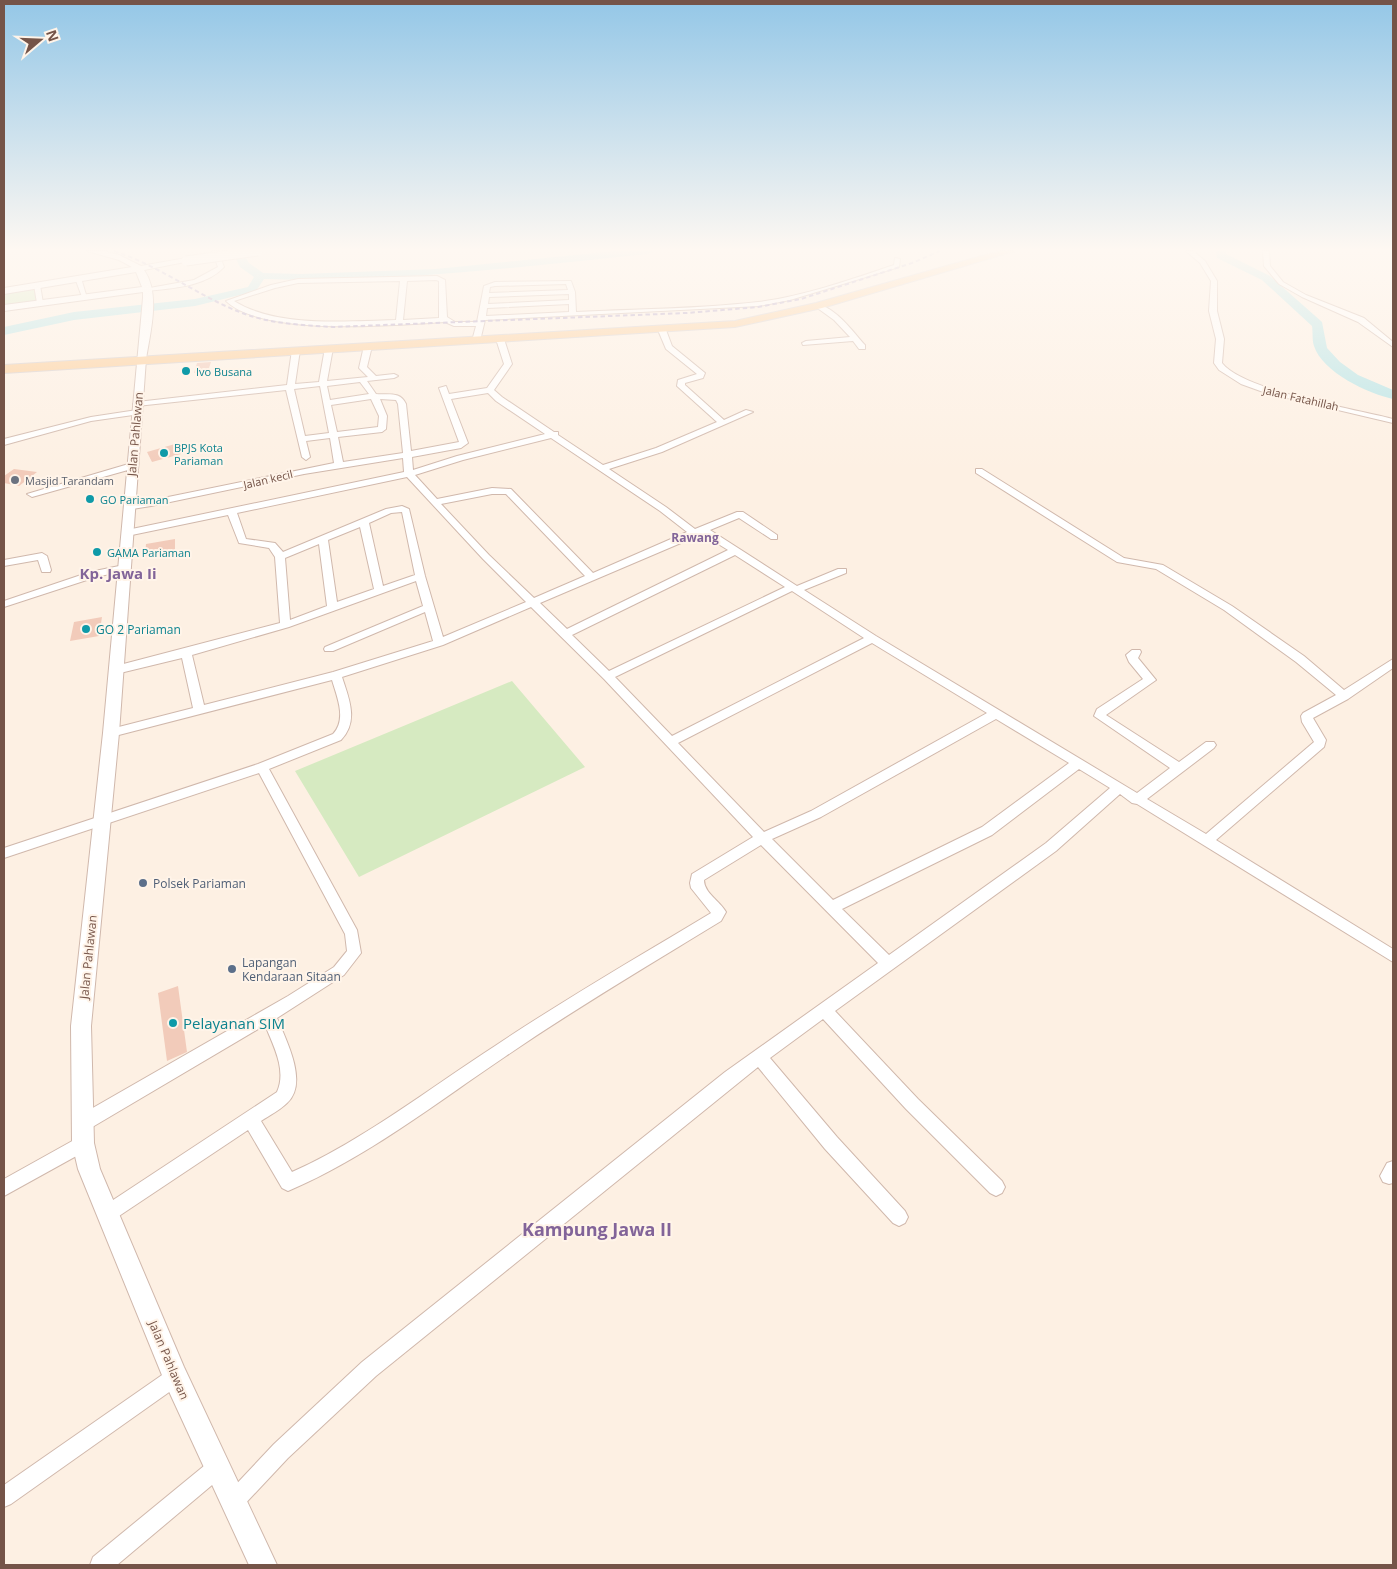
<svg xmlns="http://www.w3.org/2000/svg" width="1397" height="1569" viewBox="0 0 1397 1569" font-family="'Open Sans',sans-serif">
<style>
.green{fill:#d6eac1}
.lines{fill:none;stroke-linecap:round;stroke-linejoin:round}
.river{fill:#b7e4e6;fill-rule:evenodd}
.building{fill:#f2cbba}
.minor-casing{stroke:#d0b8ac;stroke-width:2}
.tertiary-casing{stroke:#d0b8ac;stroke-width:2}
.primary-casing{stroke:#d8cfcc;stroke-width:2}
.minor{fill:#fff;fill-rule:evenodd}
.tertiary{fill:#fff;fill-rule:evenodd}
.primary{fill:#fcce9a;fill-rule:evenodd}
.rail{stroke:#b2a1c6;stroke-width:2;stroke-dasharray:4.5 3;stroke-linecap:butt}
.tertiary-bridge-casing{stroke:#d0b8ac;stroke-width:11;stroke-linecap:butt}
.tertiary-bridge{stroke:#fff;stroke-width:9}
.culture-dot{fill:#0f9aa8;stroke:#fff4e9;stroke-width:2}
.worship-dot{fill:#6b7280;stroke:#fff4e9;stroke-width:2}
.service-dot{fill:#5c6f8a;stroke:#fff4e9;stroke-width:2}
.labels{text-anchor:middle;dominant-baseline:central;stroke-width:4;stroke-linejoin:round;paint-order:stroke}
.far-culture-label{font-size:11px;fill:#0d838f;stroke:#fff4e9;text-anchor:start}
.far-street-label{font-size:11px;fill:#755448;stroke:#fff4e9}
.far-worship-label{font-size:11px;fill:#5b616d;stroke:#fff4e9;text-anchor:start}
.street-label{font-size:12px;fill:#755448;stroke:#fff4e9}
.far-quarter-label{font-size:12px;font-weight:bold;fill:#826499;stroke:#fff4e9}
.culture-label{font-size:12px;fill:#0d838f;stroke:#fff4e9;text-anchor:start}
.service-label{font-size:12px;fill:#4e5e75;stroke:#fff4e9;text-anchor:start}
.quarter-label{font-size:15px;font-weight:bold;fill:#826499;stroke:#fff4e9}
.near-culture-label{font-size:15px;fill:#0d838f;stroke:#fff4e9;text-anchor:start}
.near-quarter-label{font-size:18px;font-weight:bold;fill:#826499;stroke:#fff4e9}
</style>
<rect width="100%" height="100%" fill="#fdf0e3"/>
<path class="green" d="M34,288L38,303L4,307V293Z
M512,681L585,767L359,877L295,771Z"/>
<g class="lines">
<path class="river" d="M232,251H242L249,263L263,273L301,274L436,269L615,251H653L648,254C520,267 392,283 264,279L256,291L195,306L74,320L4,335V327L74,312L195,299L248,287L254,277L240,267Z
M1216,251H1226V254L1270,276L1322,322L1327,348L1340,362L1358,375L1393,390V399C1369,394 1322,372 1314,346C1312,340 1313,332 1312,326L1262,280L1217,258Z"/>
</g>
<path class="building" d="M211,362L208,371L194,373L197,363Z
M175,444L181,454L152,462L147,452Z
M14,469L37,472L19,486L4,483V476Z
M175,539V551L145,556L146,544Z
M102,617L99,636L70,641L74,622Z
M178,986L187,1052L167,1061L158,993Z"/>
<g class="lines">
<defs>
<path id="minor" d="M212,251H218L224,267C205,287 173,288 147,291L144,289L194,280L218,267Z
M1186,251H1193L1205,261L1217,281V311L1224,339L1222,363C1244,391 1355,409 1393,419V423L1266,393L1241,384L1219,370L1214,363L1216,339L1209,311L1211,281L1200,263Z
M1263,251H1269L1270,266L1283,282L1306,295L1364,318L1393,342V347L1358,322L1302,297L1279,284L1264,266Z
M895,258L900,259L899,267L790,300L759,306L485,320L480,341L476,343L472,341L476,326H454L445,322C394,325 264,337 226,301L271,285L298,279L437,276L445,280L447,317L455,322H477L484,286L495,282L571,281L575,292L576,312C637,309 698,309 758,302C801,297 853,279 894,265ZM436,280L439,281V318L403,320L407,281ZM400,281L396,320C347,321 277,328 234,301L275,288L298,283ZM566,284L568,290L489,293L490,287L495,286ZM569,294V300L488,304L489,297ZM569,304V312L486,316L487,308Z
M78,276L81,278L87,298L82,297L75,278Z
M37,283L40,285L43,303L40,305L37,303L34,285Z
M816,305C833,304 854,333 865,345V349H859L853,341L803,345L802,343L806,341L850,337L834,320L816,307Z
M662,328L666,330L672,346L705,373L703,378L685,383V385L724,420L746,410L753,412L662,452L609,469L666,507L695,529L737,512H743L777,535V539H771L739,518L710,530L797,586L838,569H846V573L804,590L876,636L1137,793L1170,768L1094,716L1097,709L1143,679L1129,662L1126,655L1132,650H1140L1141,652L1138,658L1156,680L1106,715L1179,762L1206,742H1214L1216,745L1214,748L1147,799L1206,834L1314,742L1302,722L1301,716L1303,713L1336,695L1296,662L1224,610L1156,569L1117,562L976,473V469H982L1124,558L1163,565L1232,606L1304,656L1344,690L1393,659V668L1348,699L1313,718L1326,740L1324,747L1216,840L1393,949V962L1137,804L1132,803L1120,794L1056,851L835,1011L918,1099L1002,1181L1005,1187L1002,1193L996,1196L990,1193L906,1109L823,1019L770,1058L837,1137L905,1211L908,1217L905,1223L899,1226L893,1223L825,1149L758,1067L376,1376L288,1458L241,1508L234,1511L227,1508L224,1501L227,1494L274,1444L362,1362L725,1072L878,963L761,845L704,880C704,893 720,901 726,912L721,921C649,965 576,1008 506,1056C436,1103 366,1158 288,1191L282,1188L248,1130L113,1220L107,1223L101,1220L98,1214L101,1208L277,1092C287,1070 273,1045 265,1025L89,1129L83,1131L77,1129L75,1123L77,1117L288,996L334,967L347,951L345,934L259,773L4,858V848L258,764L333,734C347,719 337,697 332,680L111,737L107,736L105,733L107,730L193,708L182,658L116,674L110,670L112,667L280,623L275,557L269,548L239,543L228,515L127,536L122,533L127,530L404,472L403,458L304,474L151,506L126,510V506L129,505L334,463L330,438L306,441L310,457L306,460L302,457L286,390L137,406L133,404L137,402L287,385L292,350L296,348L300,350L295,384L319,382L325,348L329,346L333,348L327,381L368,377L359,368L364,346L368,344L372,346L367,367L376,376L394,374L398,376L394,378L367,381L376,394C389,395 400,391 406,404L411,451L459,442L439,388L446,386L449,394L487,388L504,364L496,339L500,337L504,339L512,364L494,390L502,397L554,432H558V435L603,465L656,448L717,422L677,386L678,380L697,374L666,349L658,330ZM360,382L369,394L330,400L327,386ZM320,386L329,433L305,436L294,389ZM488,393L496,401L545,434L457,456L413,470L412,457L461,448L468,443L451,399ZM371,399L379,416L378,427L337,432L331,405ZM380,399L396,400L398,404L403,453L343,462L338,437L382,432L386,429L387,416ZM551,438L660,511L687,532L593,573L511,489L492,488L437,499L415,475L463,460ZM407,477L483,559L526,602L443,637L425,576L409,509L402,506L386,509L283,552L275,543L246,539L237,513ZM492,494H506L585,576L534,598L489,555L441,504ZM402,512L415,575L383,586L369,523L391,513ZM360,527L374,589L337,602L328,540ZM702,534L728,550L567,629L540,603ZM319,544L327,606L290,620L285,558ZM735,555L785,587L609,671L572,635ZM416,581L423,606L325,647L324,649L325,651H333L425,612L433,641L333,672L204,705L192,655L289,627ZM792,591L864,638L672,736L615,677ZM531,607L604,679L753,837L692,874L690,883L691,888L711,913C638,957 565,999 495,1046C430,1088 362,1141 292,1172L261,1121C270,1115 280,1110 287,1103C309,1083 286,1040 277,1018L344,975L361,953L357,930L269,769L341,740C359,721 349,699 342,677L443,645ZM872,643L987,713L811,811L764,832L678,743ZM996,719L1069,763L982,827L833,900L772,839L821,817ZM1079,769L1110,788L1046,843L889,955L842,909L992,835Z
M137,410H140V414L91,421L4,445V439L91,417Z
M132,463L136,466L135,468L32,497L27,494Z
M42,553L47,556L51,570L50,572H42L38,560L4,566V560Z
M124,565L129,568L128,570L96,577L4,607V601L90,572Z
M83,1135L89,1137L91,1143L89,1149L4,1196V1179Z
M1393,1161V1183L1389,1184L1383,1182L1380,1176L1387,1163Z
M175,1366L182,1369L185,1376L182,1383L11,1504L4,1507V1485Z
M217,1458L224,1461L227,1468L224,1475L117,1565H90L93,1557L210,1461Z"/>
<path id="tertiary" d="M87,251H104L119,255L141,266L186,258L190,261L144,270C161,294 150,333 146,359L119,733L91,1026L94,1143L100,1169L184,1367L277,1565H249L166,1385L78,1169L72,1143L71,1026L103,733L143,298V292L4,311V305L142,287L136,272L4,294V288L132,267L119,260Z"/>
<path id="primary" d="M999,251H1015L822,308L735,327L4,373V365L735,321L816,303Z"/>
</defs>
<use href="#minor" class="minor-casing"/>
<use href="#tertiary" class="tertiary-casing"/>
<use href="#primary" class="primary-casing"/>
<use href="#minor" class="minor"/>
<use href="#tertiary" class="tertiary"/>
<use href="#primary" class="primary"/>
<path class="rail" d="M114,251C160,266 198,296 242,313C271,324 303,325 333,327L686,313L758,307L801,299L912,263L940,251"/>
<defs>
<path id="tertiary-bridge" d="M186,261L258,251"/>
</defs>
<use href="#tertiary-bridge" class="tertiary-bridge-casing"/>
<use href="#tertiary-bridge" class="tertiary-bridge"/>
</g>
<linearGradient id="sky" x2="0" y2="1"><stop stop-color="#94c7e7"/><stop offset="0.53" stop-color="#fef8f2"/><stop offset="1" stop-color="#fef8f2" stop-opacity="0"/></linearGradient>
<rect width="1397" height="471" fill="url(#sky)"/>
<g class="culture-dot">
<circle cx="186" cy="371" r="5"/>
<circle cx="164" cy="453" r="5"/>
<circle cx="90" cy="499" r="5"/>
<circle cx="97" cy="552" r="5"/>
<circle cx="86" cy="629" r="5"/>
<circle cx="173" cy="1023" r="5"/>
</g>
<circle class="worship-dot" cx="15" cy="480" r="5"/>
<g class="service-dot">
<circle cx="143" cy="883" r="5"/>
<circle cx="232" cy="969" r="5"/>
</g>
<g class="labels">
<g class="far-culture-label">
<text x="196" y="371">Ivo Busana</text>
<text x="174" y="447">BPJS Kota<tspan x="174" dy="13">Pariaman</tspan></text>
<text x="100" y="499">GO Pariaman</text>
<text x="107" y="552">GAMA Pariaman</text>
</g>
<g class="far-street-label">
<text transform="translate(1301 398) rotate(13)">Jalan Fatahillah</text>
<text transform="translate(268 479) rotate(-13)">Jalan kecil</text>
</g>
<g class="far-worship-label">
<text x="25" y="480">Masjid Tarandam</text>
</g>
<g class="street-label">
<text transform="translate(135 434) rotate(-85)">Jalan Pahlawan</text>
<text transform="translate(88 957) rotate(-84)">Jalan Pahlawan</text>
<text transform="translate(169 1360) rotate(67)">Jalan Pahlawan</text>
</g>
<g class="far-quarter-label">
<text x="695" y="537">Rawang</text>
</g>
<g class="culture-label">
<text x="96" y="629">GO 2 Pariaman</text>
</g>
<g class="service-label">
<text x="153" y="883">Polsek Pariaman</text>
<text x="242" y="962">Lapangan<tspan x="242" dy="14">Kendaraan Sitaan</tspan></text>
</g>
<g class="quarter-label">
<text x="118" y="573">Kp. Jawa Ii</text>
</g>
<g class="near-culture-label">
<text x="183" y="1023">Pelayanan SIM</text>
</g>
<g class="near-quarter-label">
<text x="597" y="1229">Kampung Jawa II</text>
</g>
</g>
<rect width="1397" height="1569" fill="none" stroke="#755448" stroke-width="10"/>
<g transform="translate(40 40) rotate(71)" stroke="#fff4e9" stroke-width="4" paint-order="stroke">
<path d="M0-4L9 19L0 12L-9 19Z" fill="#755448"/>
<text y="-8" font-size="14" font-weight="bold" text-anchor="middle" fill="#755448">N</text>
</g>
</svg>
